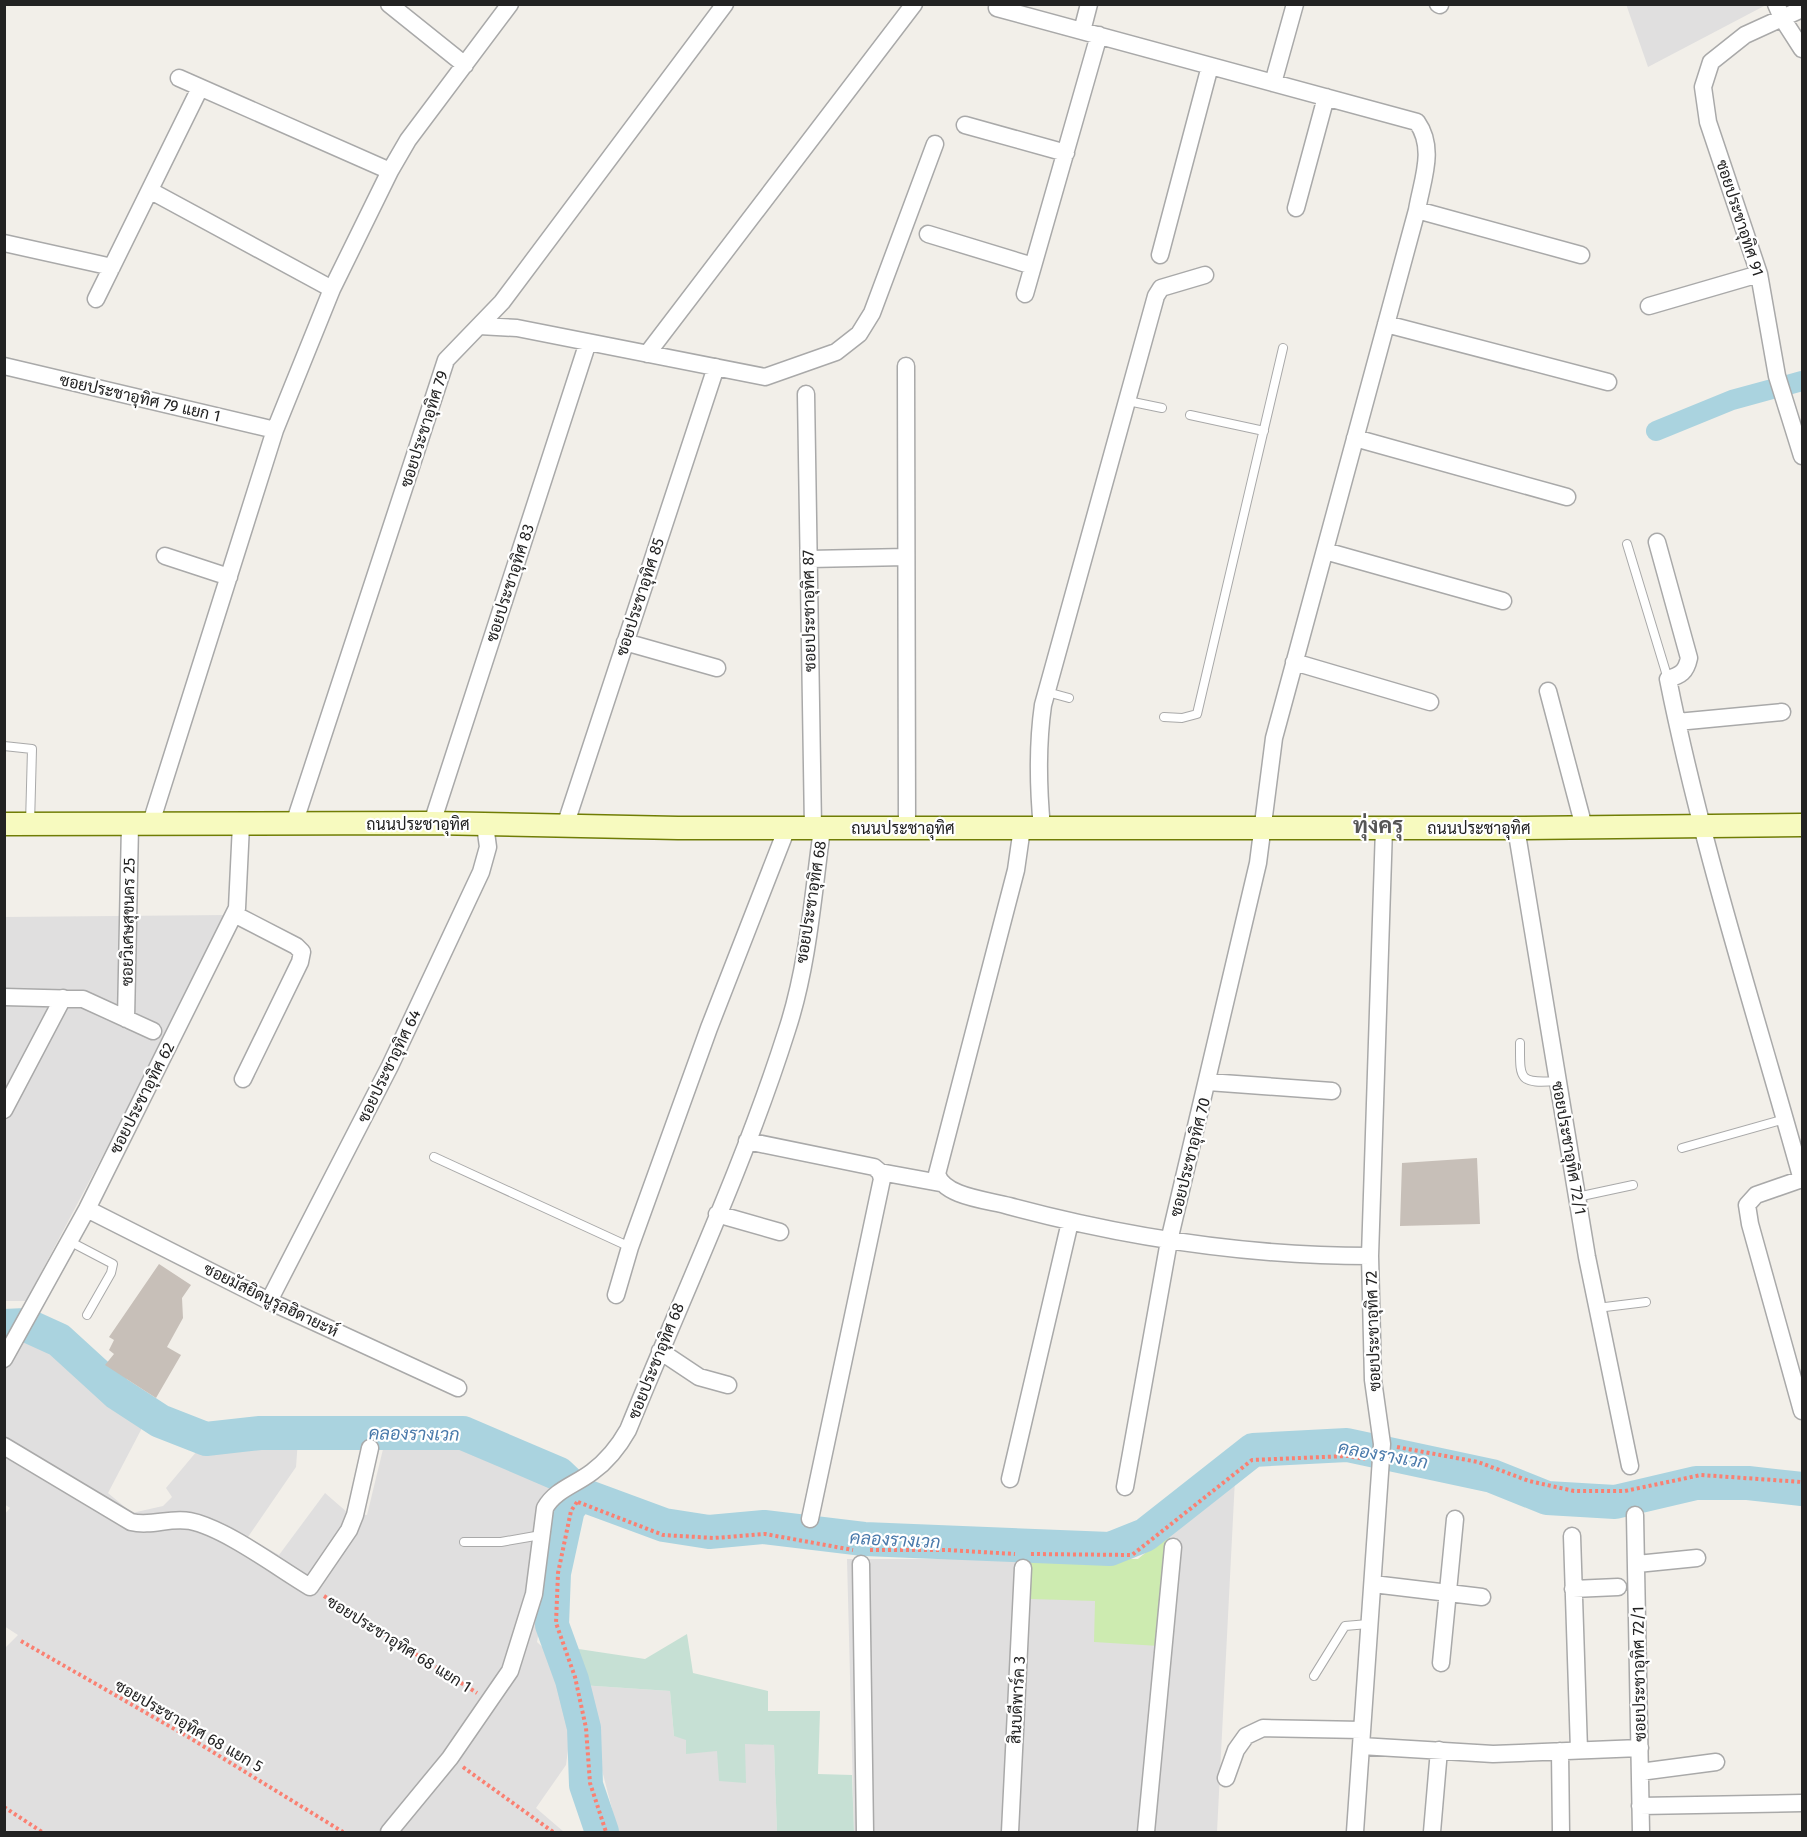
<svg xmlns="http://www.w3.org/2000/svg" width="1807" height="1837" viewBox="0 0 1807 1837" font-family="'Fira Sans',Sarabun,sans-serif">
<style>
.residential{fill:#e0dfdf}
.grass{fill:#cdebb0}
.wetland{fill:#c6e0d4}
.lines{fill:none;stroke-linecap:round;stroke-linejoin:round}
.canal{stroke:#aad3df;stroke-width:20}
.river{stroke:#aad3df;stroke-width:34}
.building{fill:#c7bfb8}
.service-casing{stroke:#a9a9a9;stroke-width:10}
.minor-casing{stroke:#a9a9a9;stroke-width:19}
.secondary-casing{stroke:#707d05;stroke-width:25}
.path{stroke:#fa8072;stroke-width:4;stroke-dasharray:3 3;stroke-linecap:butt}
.service{stroke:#fff;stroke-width:8}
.minor{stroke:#fff;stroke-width:16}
.secondary{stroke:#f7fabf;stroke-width:22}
.labels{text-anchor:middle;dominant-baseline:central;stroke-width:4.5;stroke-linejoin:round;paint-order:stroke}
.street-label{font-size:16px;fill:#222;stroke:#fff}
.water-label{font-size:18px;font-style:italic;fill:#4a7aab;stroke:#fff}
.district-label{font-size:22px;font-weight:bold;fill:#555;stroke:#fff}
</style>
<rect width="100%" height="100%" fill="#f2efe9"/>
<path class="residential" d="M1626,4H1766V5L1648,67Z
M226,915L166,1036L26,1301H5L4,917Z
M10,1334L43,1347L142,1428L108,1493L132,1513L163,1506L172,1497L166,1488L202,1445L298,1440L296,1467L248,1537L279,1555L325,1493L348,1513L367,1515L385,1441H453L499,1455L552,1482L561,1503L537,1642L557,1661L567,1708L569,1742L566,1765L536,1808L564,1832H5L4,1649L18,1635L4,1626V1515L10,1508L4,1504V1344Z
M1235,1479L1217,1832H854L847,1559H1138Z
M580,1685L670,1691L674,1736L774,1745L777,1832H618Z"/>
<path class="grass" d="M1170,1533L1159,1646L1094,1642L1095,1601L1031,1599L1030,1559H1138Z"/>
<path class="wetland" d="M687,1634L693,1673L768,1691V1711H820L818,1774L852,1775L854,1832H777L774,1745L745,1744L746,1783L719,1781L717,1751L686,1754V1740L674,1736L670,1691L580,1685L572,1648L645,1659Z"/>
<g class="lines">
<path class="canal" d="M1656,431L1732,400L1802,381"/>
<path class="river" d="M4,1326L26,1325L59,1340L117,1393L160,1421L206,1439L260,1433H463L559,1474L580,1494L664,1525L709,1532L764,1527L864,1539L1110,1549L1145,1535L1253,1450L1347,1445L1492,1476L1547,1498L1615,1502L1696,1483H1748L1802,1489
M580,1494L568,1509L554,1573L552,1625L572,1680L584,1728L586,1785L602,1832"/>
</g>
<path class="building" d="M1477,1158L1480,1224L1400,1226L1402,1163Z
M159,1264L191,1285L182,1298L183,1318L167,1347L181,1355L156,1398L105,1365L114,1354L109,1350L114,1340L109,1337Z"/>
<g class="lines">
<defs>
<path id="service" d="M1128,401L1162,408
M1190,415L1264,431
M1627,544L1668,679
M1047,692L1069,698
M1164,717L1182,718L1197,714L1283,348
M4,746L32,749L30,824
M1520,1043C1520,1079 1518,1084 1557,1081
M1682,1148L1785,1119
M434,1157L630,1247
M1577,1197L1633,1185
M69,1241L113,1264L111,1273L87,1315
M1597,1308L1646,1302
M464,1542H501L541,1535
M1314,1676L1345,1626L1368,1624"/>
<path id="minor" d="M389,4L465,65
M1438,4L1440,5
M1776,4L1782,18L1802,49
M997,8L1417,122C1436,149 1422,180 1417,210L1274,738L1258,863L1169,1241L1125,1487
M1802,9L1745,35L1711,62L1703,87L1708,122L1759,274L1777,376L1802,456
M1082,31L1089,4
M179,78L390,171
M1273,83L1295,4
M965,125L1066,153
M151,191L332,289
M1296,208L1326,97
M1417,210L1581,255
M928,234L1033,266
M4,243L112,267
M1160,255L1210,66
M1025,294L1099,35
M96,299L199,90
M1649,306L1759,274
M1386,324L1608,382
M479,326L517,328L765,377L836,352L859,334L872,313L935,144
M647,354L914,4
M4,366L275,430
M906,366L907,828
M806,394L813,828
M1355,438L1567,497
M1657,542L1689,658C1686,672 1681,675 1668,679C1702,849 1756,1014 1802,1180
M1325,551L1503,601
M165,556L229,577
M809,559L906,557
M625,642L717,668
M1294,662L1430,702
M1548,691L1584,827
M1677,722L1782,712
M432,823L588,342
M294,824L446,360L502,302L725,4
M150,826L275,430L332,289L390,171L408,140L510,4
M565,826L716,367
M1022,828L1016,870L937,1174C944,1197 988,1200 1009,1206C1128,1238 1246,1256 1370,1256
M1042,828C1038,786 1037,747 1043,705L1156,296L1161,288L1205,275
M1516,828L1587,1257L1630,1466
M234,914L296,946L302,952L300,962L243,1079
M4,997L83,999L153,1031
M126,1019L130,825
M1208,1082L1332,1091
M4,1110L63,998
M747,1141L874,1167L880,1172L882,1179L810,1519
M880,1172L940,1183
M1802,1179L1756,1195L1747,1205L1750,1224L1802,1411
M87,1209L269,1301L458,1388
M717,1214L780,1232
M616,1295L630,1247L709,1028L787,828
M269,1301L390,1066L481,872L488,847L485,825
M660,1351L699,1377L728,1385
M4,1359L87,1209L237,908L241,825
M4,1446L131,1522C152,1527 169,1517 190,1521C225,1528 278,1568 310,1587L349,1530L355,1515L370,1448
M1010,1479L1070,1222
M1635,1515L1641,1832
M1572,1536L1579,1750
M861,1564L865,1832
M1637,1564L1697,1558
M1373,1584L1482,1597
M1573,1589L1618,1587
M1441,1663L1455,1519
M1361,1746L1493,1754L1640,1748
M1560,1751L1561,1832
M1640,1772L1716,1762
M1226,1778L1236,1750L1246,1736L1263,1728L1362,1730
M1640,1806L1802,1803
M389,1832L450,1758L510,1671L534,1594L545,1508C555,1490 575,1485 592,1472C607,1461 619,1446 628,1430C682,1297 744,1166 787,1030C808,966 813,895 822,829
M1010,1832L1023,1568
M1146,1832L1173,1547
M1355,1832L1382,1444L1373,1380L1370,1256L1384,828
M1432,1832L1439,1750"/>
<path id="secondary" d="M4,824L432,823L678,828H1521L1802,825"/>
</defs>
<use href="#service" class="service-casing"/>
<use href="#minor" class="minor-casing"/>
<use href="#secondary" class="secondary-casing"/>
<path class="path" d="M1397,1447L1478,1462L1529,1481L1574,1491H1625L1701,1475L1802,1482
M577,1502L571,1511L558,1573L556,1623L575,1677L586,1728L590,1783L606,1832
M578,1502L663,1535L714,1538L765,1534L853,1550
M870,1550H947L1015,1554
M1031,1554L1132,1555L1252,1460L1348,1456L1365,1459
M324,1596L477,1693
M21,1641L190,1738L343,1832
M463,1767L553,1832
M4,1807L42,1832"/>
<use href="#service" class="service"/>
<use href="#minor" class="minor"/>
<use href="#secondary" class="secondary"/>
</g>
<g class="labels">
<g class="street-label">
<text transform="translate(1740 218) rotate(72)">ซอยประชาอุทิศ 91</text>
<text transform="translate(140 398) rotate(13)">ซอยประชาอุทิศ 79 แยก 1</text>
<text transform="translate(424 429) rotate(-72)">ซอยประชาอุทิศ 79</text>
<text transform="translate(510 583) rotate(-72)">ซอยประชาอุทิศ 83</text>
<text transform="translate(640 597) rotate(-72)">ซอยประชาอุทิศ 85</text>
<text transform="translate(809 611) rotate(-91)">ซอยประชาอุทิศ 87</text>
<text x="418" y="824">ถนนประชาอุทิศ</text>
<text x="903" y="828">ถนนประชาอุทิศ</text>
<text x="1479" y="828">ถนนประชาอุทิศ</text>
<text transform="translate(811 902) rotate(-81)">ซอยประชาอุทิศ 68</text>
<text transform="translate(128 922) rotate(-89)">ซอยวิเศษสุขนคร 25</text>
<text transform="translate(389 1066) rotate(-64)">ซอยประชาอุทิศ 64</text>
<text transform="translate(142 1098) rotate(-63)">ซอยประชาอุทิศ 62</text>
<text transform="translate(1569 1148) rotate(80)">ซอยประชาอุทิศ 72/1</text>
<text transform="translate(1190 1157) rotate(-76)">ซอยประชาอุทิศ 70</text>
<text transform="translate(271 1300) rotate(26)">ซอยมัสยิดนูรุลฮิดายะห์</text>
<text transform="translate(1373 1331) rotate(-92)">ซอยประชาอุทิศ 72</text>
<text transform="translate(656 1361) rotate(-68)">ซอยประชาอุทิศ 68</text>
<text transform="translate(399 1644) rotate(32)">ซอยประชาอุทิศ 68 แยก 1</text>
<text transform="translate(1639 1674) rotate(-91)">ซอยประชาอุทิศ 72/1</text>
<text transform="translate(1017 1700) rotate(-87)">สินบดีพาร์ค 3</text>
<text transform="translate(189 1726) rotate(30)">ซอยประชาอุทิศ 68 แยก 5</text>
</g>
<g class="water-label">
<text transform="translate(414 1434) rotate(1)">คลองรางเวก</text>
<text transform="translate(1383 1455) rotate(10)">คลองรางเวก</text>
<text transform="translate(895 1540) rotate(3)">คลองรางเวก</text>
</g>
<g class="district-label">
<text x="1378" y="825">ทุ่งครุ</text>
</g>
</g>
<rect width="1807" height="1837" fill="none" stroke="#222222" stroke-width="12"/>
</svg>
